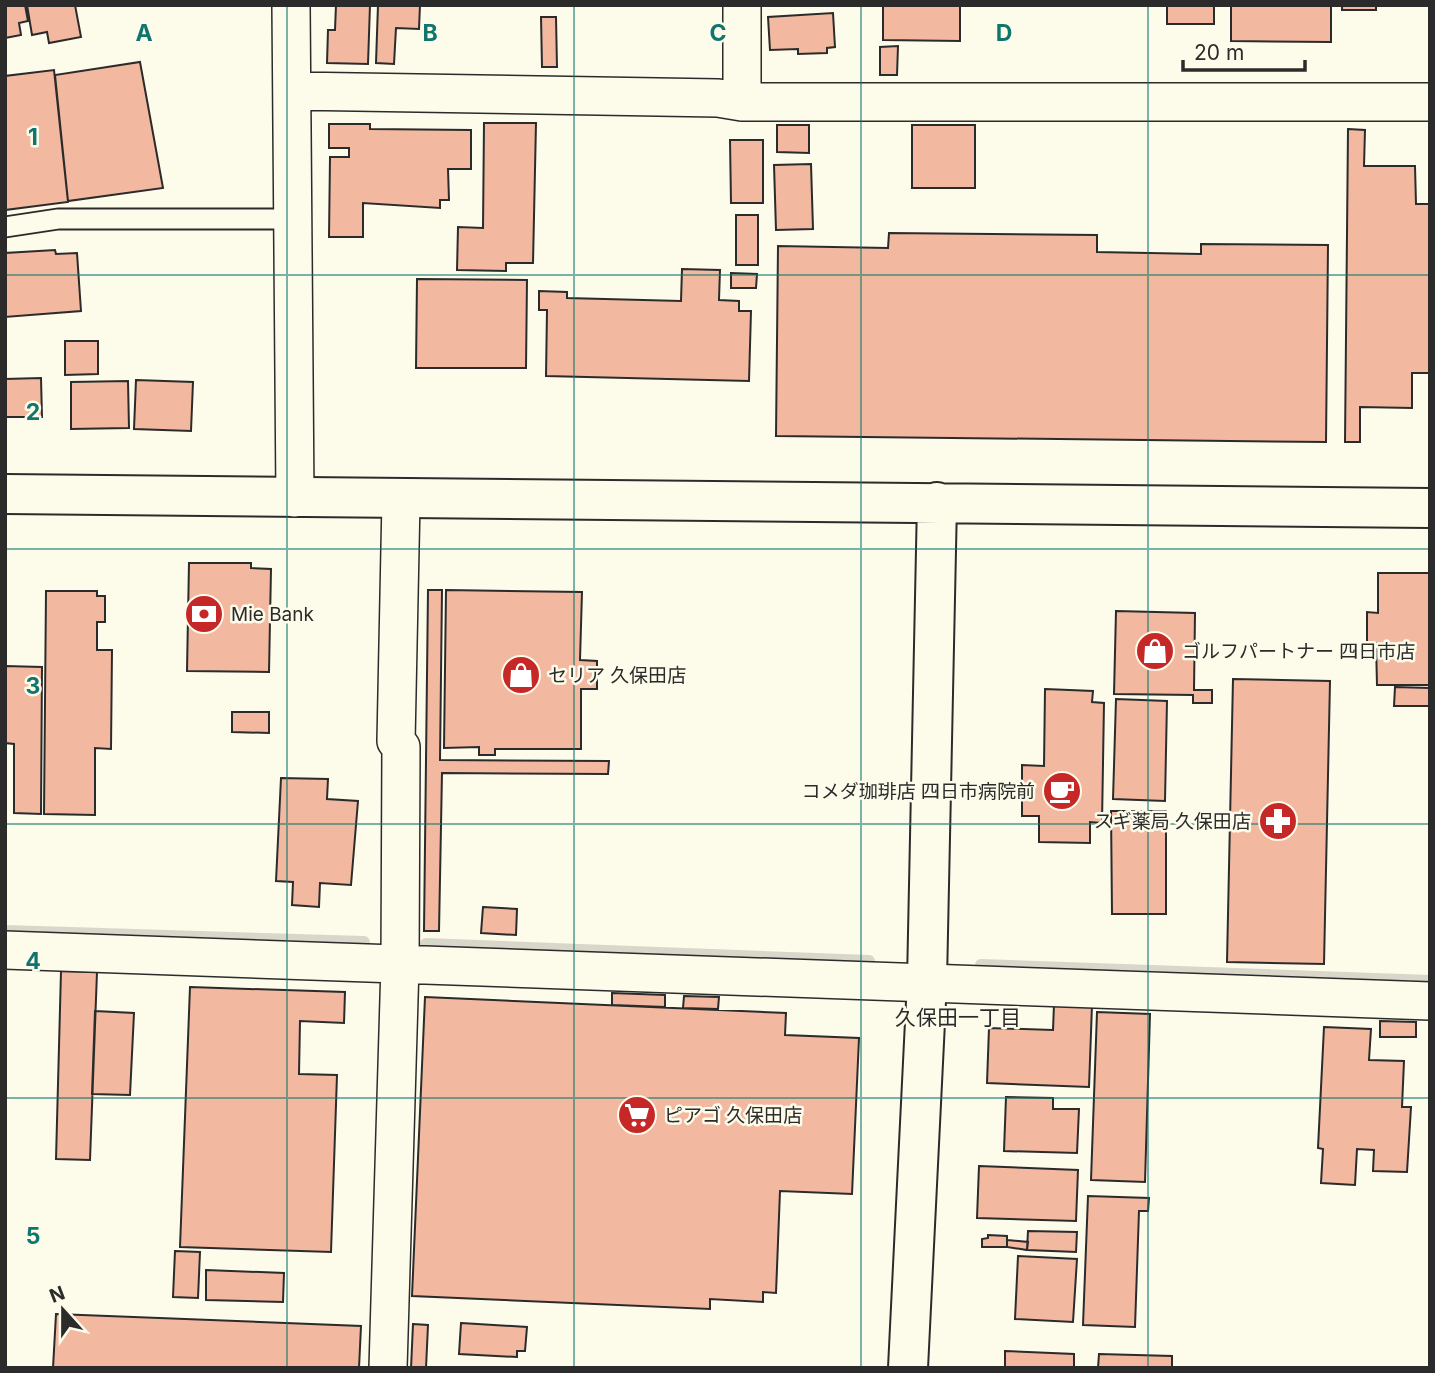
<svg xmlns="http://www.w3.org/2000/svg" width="1435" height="1373" viewBox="0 0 1435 1373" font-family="Inter,'Noto Sans JP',sans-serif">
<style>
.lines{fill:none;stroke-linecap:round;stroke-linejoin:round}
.stream{stroke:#d8d7c9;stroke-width:12}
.building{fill:#f2b8a0;stroke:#2b2b2b;stroke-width:2}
.service-casing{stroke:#2b2b2b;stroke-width:23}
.minor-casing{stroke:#2b2b2b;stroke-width:40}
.tertiary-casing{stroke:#2b2b2b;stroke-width:42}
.service{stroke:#fdfbea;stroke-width:19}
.minor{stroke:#fdfbea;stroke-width:37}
.tertiary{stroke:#fdfbea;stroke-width:38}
.grid{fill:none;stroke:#0f766e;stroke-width:2;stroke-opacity:0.55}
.labels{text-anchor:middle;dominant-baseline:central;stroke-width:5;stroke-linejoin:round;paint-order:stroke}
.poi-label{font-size:19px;fill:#2b2b2b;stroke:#fdfbea;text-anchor:start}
.neighbourhood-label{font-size:21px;fill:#2b2b2b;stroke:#fdfbea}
.grid-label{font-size:23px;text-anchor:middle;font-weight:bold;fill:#0f766e;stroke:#fdfbea;stroke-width:5;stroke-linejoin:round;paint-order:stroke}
</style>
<rect width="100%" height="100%" fill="#fdfbea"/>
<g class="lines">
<path class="stream" d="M5,931L364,942
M426,944L869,961
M981,965L1430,981"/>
</g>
<path class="building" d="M5,5H25L28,21L19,23L21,35L5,38Z
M27,5H75L81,37L49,43L47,32L32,35Z
M336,5H370L368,64L327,63L328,30H335Z
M378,5H420L419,29L396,28L394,64L376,63Z
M883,5H960V41L883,40Z
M1167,5H1214V24H1167Z
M1231,5H1331V42L1231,41Z
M1342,5H1376V10H1342Z
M833,13L835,47L827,48V53L798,54V49L770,50L768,17Z
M541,17H556L557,67H542Z
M898,46L897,75H880V47Z
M140,62L163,188L68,201L55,75Z
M54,70L68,202L5,210V76Z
M484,123H536L533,263H506V271L457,270L458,227L483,228Z
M329,124H370V129L471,130V169H448L449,200H440V208L363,203V237H329L330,157H349V148H329Z
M777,125H809V153L777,152Z
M912,125H975V188H912Z
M1348,129L1365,130L1364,166H1415L1416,204H1430V373H1412V408L1360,407V442H1345Z
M730,140H763V203H731Z
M811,164L813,229L776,230L774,165Z
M736,215H758V265H736Z
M889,233L1097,235V252L1201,254V244L1328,245L1326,442L776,436L778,246L888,248Z
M55,250L56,254L77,253L81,311L5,317V253Z
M682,269L720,270L719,300L739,301V311H751L749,381L546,376L547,310H539V291L567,292V298L681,301Z
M731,273L757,274L756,288H731Z
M417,279L527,280L526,368H416Z
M65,341H98V374L65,375Z
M41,378L42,417H5V379Z
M136,380L193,382L191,431L134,429Z
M128,381L129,428L71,429V382Z
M189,563H251V568L271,569L269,672L187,671Z
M1378,573H1430V685H1377L1376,643H1367V612L1378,613Z
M428,590H442L440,760L609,761L608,774L442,773L439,931H424Z
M446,590L582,592L580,660L597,661V689H581V749H495V755H479V747L444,748Z
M46,591H97V596H105V622H97V650H112L111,749L95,748V815L44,814Z
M1116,611L1195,613L1194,690H1212V703H1193V695L1114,694Z
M5,666L42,667L41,814L14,813V744L5,743Z
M1233,679L1330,681L1324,964L1227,962Z
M1395,687L1430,688V706H1394Z
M1045,689L1093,691L1092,702L1104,703L1102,823L1090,822V843L1039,842V816H1022V765L1044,766Z
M1116,699L1167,701L1165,801L1113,799Z
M232,712H269V733L232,732Z
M281,778L328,779L327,799L358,801L351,885L320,883L319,907L292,905L293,882L276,881Z
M1111,811H1166V914H1112Z
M483,907L517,909L516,935L481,933Z
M61,971L97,972L90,1160L56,1159Z
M190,987L345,992L344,1023L300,1021L299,1074L337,1075L331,1252L180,1247Z
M612,993L665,995V1007L612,1005Z
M684,996L719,997L718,1009L683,1008Z
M425,997L786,1013L785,1035L859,1038L852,1194L780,1191L776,1293L763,1292V1302L710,1299V1309L412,1296Z
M1054,1004L1092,1005L1089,1087L987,1083L989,1028L1053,1030Z
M95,1011L134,1013L130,1095L92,1094Z
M1097,1012L1150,1014L1145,1182L1091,1180Z
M1380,1021L1416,1022V1037H1380Z
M1324,1027L1371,1029L1369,1060L1404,1061L1402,1107H1411L1407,1172L1373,1171L1374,1150L1357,1149L1355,1185L1321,1183L1323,1149L1318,1148Z
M1006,1097L1053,1098V1109H1079L1077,1153L1004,1151Z
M979,1166L1078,1170L1076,1221L977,1218Z
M1088,1196L1149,1198L1148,1211H1139L1135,1327L1083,1325Z
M1028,1231L1077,1232L1076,1252L1027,1250Z
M988,1235L1007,1236V1247H982V1239L988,1238Z
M1007,1240L1028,1242L1027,1250L1007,1247Z
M175,1251L200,1252L198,1298L173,1297Z
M1018,1256L1077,1259L1073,1322L1015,1319Z
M206,1270L284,1273L283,1302L206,1300Z
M56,1314L361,1326L359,1368H53Z
M461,1323L527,1327L525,1351H517V1357L459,1354Z
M413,1324L428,1325L426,1368H411Z
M1005,1351L1074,1354V1368H1005Z
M1099,1354L1172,1356V1368H1098Z"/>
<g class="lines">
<defs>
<path id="service" d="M5,227L58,219H294"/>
<path id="minor" d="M291,5L295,498
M294,91L718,98L742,102H1430
M742,102V5
M5,950L1430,1001
M388,1368L400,965L401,747L396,741L401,500"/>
<path id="tertiary" d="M5,494L1430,508
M908,1368L927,981L937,502"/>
</defs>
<use href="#service" class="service-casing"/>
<use href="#minor" class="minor-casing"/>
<use href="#tertiary" class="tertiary-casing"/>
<use href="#service" class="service"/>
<use href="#minor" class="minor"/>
<use href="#tertiary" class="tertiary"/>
</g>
<path class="grid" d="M287,5V1368M574,5V1368M861,5V1368M1148,5V1368M5,275H1430M5,549H1430M5,824H1430M5,1098H1430"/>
<defs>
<symbol id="bank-disc" viewBox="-11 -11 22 22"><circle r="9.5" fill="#c62828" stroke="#fdfbea"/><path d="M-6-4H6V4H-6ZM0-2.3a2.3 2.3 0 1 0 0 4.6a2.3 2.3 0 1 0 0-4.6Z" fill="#fff"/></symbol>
<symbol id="shop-disc" viewBox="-11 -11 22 22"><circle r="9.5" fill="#c62828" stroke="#fdfbea"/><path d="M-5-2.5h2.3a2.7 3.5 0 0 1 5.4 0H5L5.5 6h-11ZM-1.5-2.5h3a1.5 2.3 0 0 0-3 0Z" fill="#fff"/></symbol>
<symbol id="cafe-disc" viewBox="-11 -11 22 22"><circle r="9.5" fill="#c62828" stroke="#fdfbea"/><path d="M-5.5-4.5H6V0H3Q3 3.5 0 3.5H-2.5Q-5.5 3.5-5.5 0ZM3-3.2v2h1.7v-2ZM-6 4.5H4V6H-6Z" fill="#fff"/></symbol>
<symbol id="pharmacy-disc" viewBox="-11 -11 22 22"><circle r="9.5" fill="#c62828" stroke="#fdfbea"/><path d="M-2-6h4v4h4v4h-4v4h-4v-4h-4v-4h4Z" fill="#fff"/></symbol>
<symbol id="supermarket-disc" viewBox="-11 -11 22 22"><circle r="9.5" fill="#c62828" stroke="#fdfbea"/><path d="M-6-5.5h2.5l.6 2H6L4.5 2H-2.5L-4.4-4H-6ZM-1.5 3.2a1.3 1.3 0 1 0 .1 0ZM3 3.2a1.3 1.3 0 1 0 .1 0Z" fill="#fff"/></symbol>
</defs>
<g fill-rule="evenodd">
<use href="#bank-disc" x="182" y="592" width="44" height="44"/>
<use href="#shop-disc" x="1133" y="629" width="44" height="44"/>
<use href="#shop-disc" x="499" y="653" width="44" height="44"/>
<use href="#cafe-disc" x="1040" y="769" width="44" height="44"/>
<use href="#pharmacy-disc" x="1256" y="799" width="44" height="44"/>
<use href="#supermarket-disc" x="615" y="1093" width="44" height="44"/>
</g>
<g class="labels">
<g class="poi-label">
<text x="231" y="614">Mie Bank</text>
<text x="1182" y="651">ゴルフパートナー 四日市店</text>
<text x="548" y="675">セリア 久保田店</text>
<text x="1035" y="791" text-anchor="end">コメダ珈琲店 四日市病院前</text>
<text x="1251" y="821" text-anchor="end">スギ薬局 久保田店</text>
<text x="664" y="1115">ピアゴ 久保田店</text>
</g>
<g class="neighbourhood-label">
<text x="958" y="1017">久保田一丁目</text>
</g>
</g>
<g class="grid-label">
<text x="144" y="41">A</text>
<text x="430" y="41">B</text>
<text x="718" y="41">C</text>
<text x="1004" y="41">D</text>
<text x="33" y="145">1</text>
<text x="33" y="420">2</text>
<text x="33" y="694">3</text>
<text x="33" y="969">4</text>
<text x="33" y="1244">5</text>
</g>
<rect width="1435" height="1373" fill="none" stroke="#2b2b2b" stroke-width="14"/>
<g transform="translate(63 1310) rotate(339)" stroke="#fdfbea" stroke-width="5" paint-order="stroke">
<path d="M0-5L12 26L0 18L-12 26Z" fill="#2b2b2b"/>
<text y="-10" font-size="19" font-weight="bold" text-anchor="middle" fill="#2b2b2b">N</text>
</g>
<path d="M1183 60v10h122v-10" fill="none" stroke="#2b2b2b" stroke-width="3.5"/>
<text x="1194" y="60" font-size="21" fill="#2b2b2b" stroke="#fdfbea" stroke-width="5" paint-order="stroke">20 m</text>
</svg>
